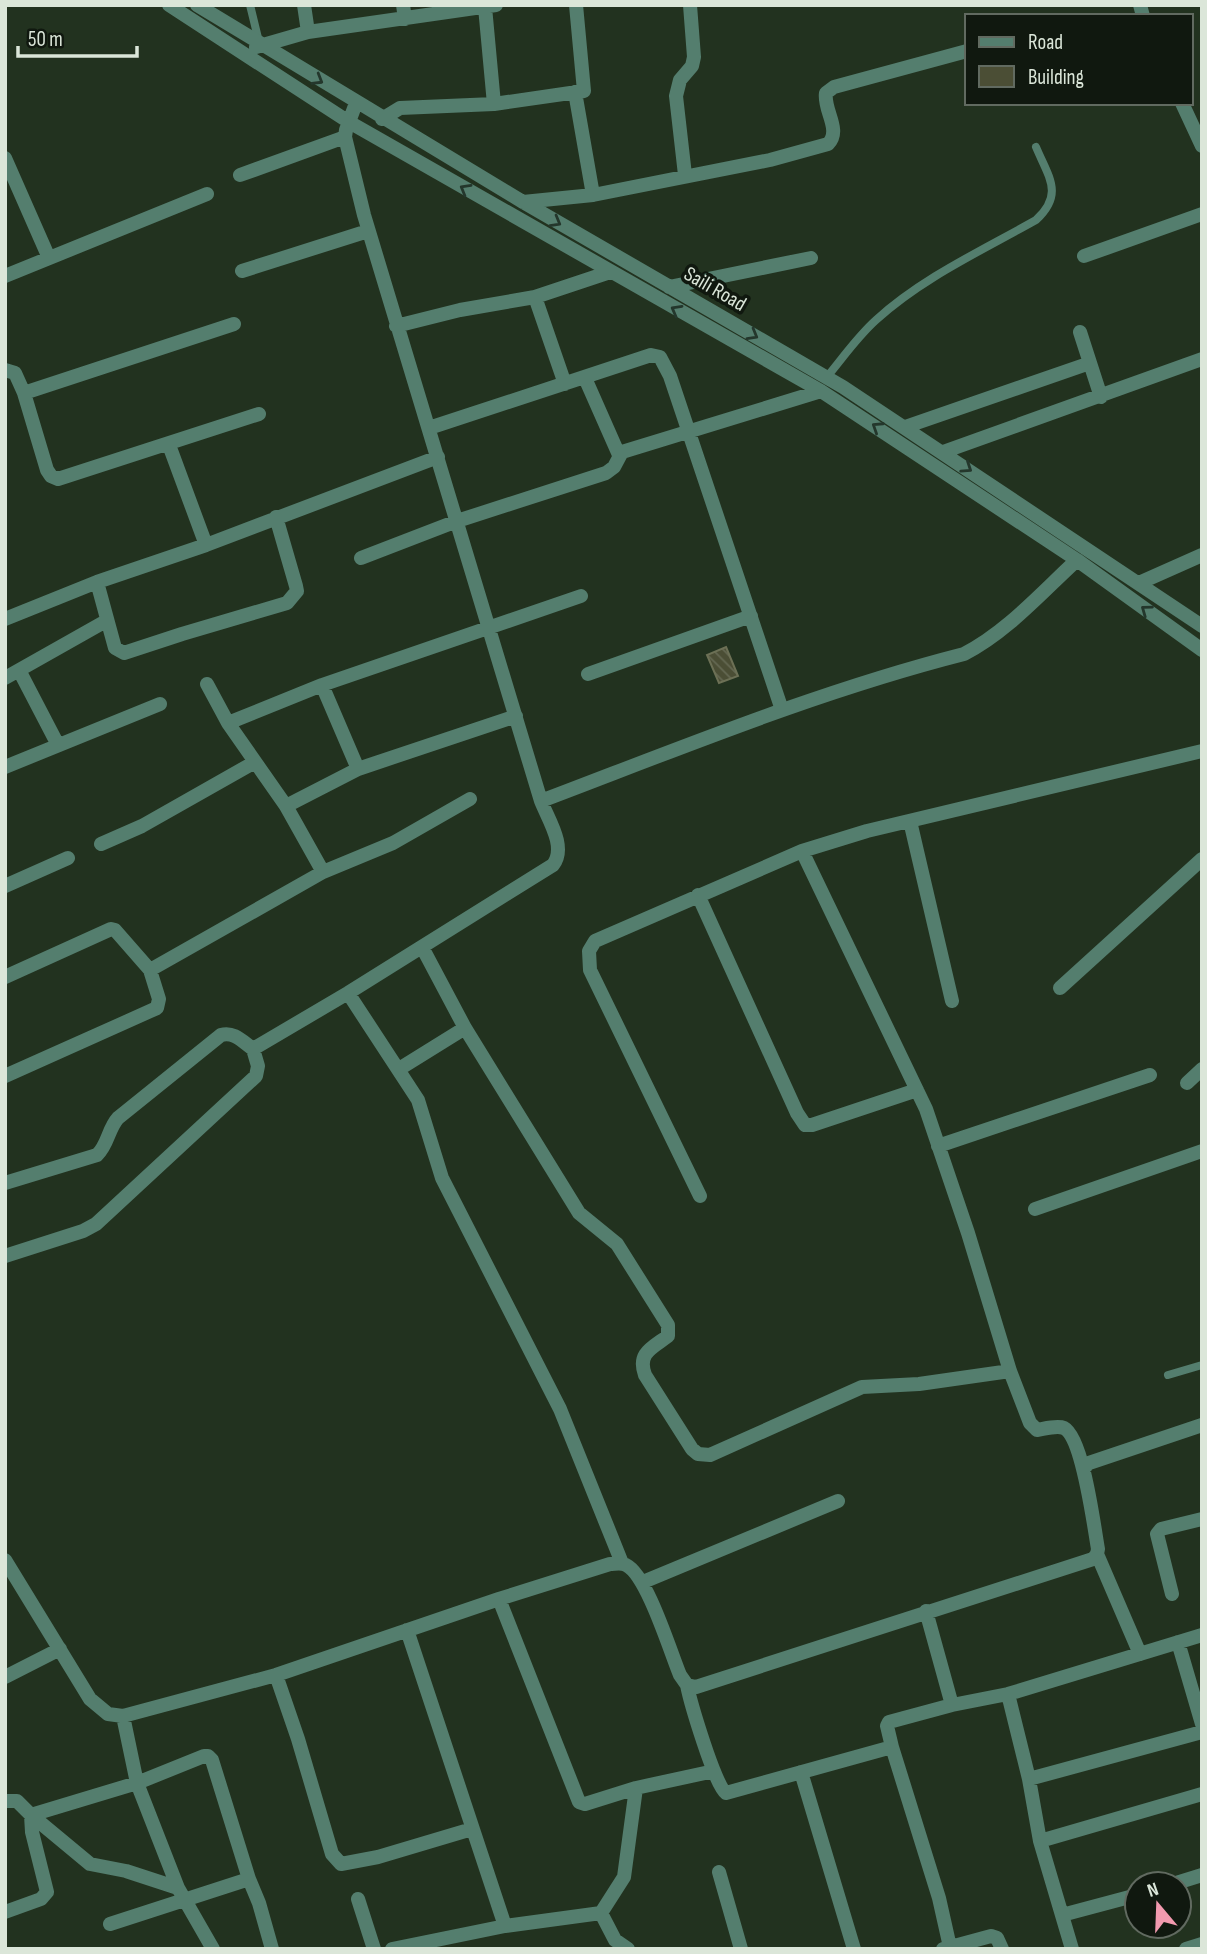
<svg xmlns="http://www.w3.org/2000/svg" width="1207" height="1954" viewBox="0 0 1207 1954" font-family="'Sofia Sans Condensed',sans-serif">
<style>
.building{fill:url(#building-back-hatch);stroke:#6c7055;stroke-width:2}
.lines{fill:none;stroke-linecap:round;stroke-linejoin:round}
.service{stroke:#547e6e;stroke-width:8}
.minor{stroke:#547e6e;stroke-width:14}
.oneway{stroke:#24372c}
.labels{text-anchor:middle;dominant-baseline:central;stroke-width:7;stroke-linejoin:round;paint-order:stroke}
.street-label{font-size:21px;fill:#dbe6d9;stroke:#10180f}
</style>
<defs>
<pattern id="building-back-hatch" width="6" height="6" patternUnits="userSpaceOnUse" patternTransform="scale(1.75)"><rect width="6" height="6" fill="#4b4e35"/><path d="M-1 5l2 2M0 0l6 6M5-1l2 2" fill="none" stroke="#646852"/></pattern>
</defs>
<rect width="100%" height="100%" fill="#22321f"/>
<path class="building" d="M726,647L738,676L719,683L707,655Z"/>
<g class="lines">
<path class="service" d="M250,5L259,42
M826,378C842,359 857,337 876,320C922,278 981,251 1036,220C1064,194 1049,178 1036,147
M1168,1375L1202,1365"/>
<path class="minor" d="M169,5L349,122L821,391L1077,560L1202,650
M197,5L523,202L843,387L1202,626
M304,5L308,32
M403,5L405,19
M1140,5L1143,16
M485,7L494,104
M256,47L308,32L496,5
M575,92L593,195
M1182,103L1202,146
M382,119L400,108L494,104L584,91L576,5
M5,158L49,258
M240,175L345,137
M685,175L676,96L680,80L692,66L694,57L690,5
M523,202L593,195L770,160L828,144C842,130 823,110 826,93L834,87L967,51
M1084,256L1202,214
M242,271L368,231
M5,276L207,194
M669,287L811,258
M535,297L565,384
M396,326L460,310L535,297L610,272
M1080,332L1101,397
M5,370L15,373L24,393L47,470L51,476L58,479L259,414
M585,378L619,455
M24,393L234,324
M905,427L1090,363
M429,428L651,355L660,357L670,376L782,710
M169,445L206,545
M943,452L1202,359
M361,558L457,521L606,473L614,467L622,452L821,391
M97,582L115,648L124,653L182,634L287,603L297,591L296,586L276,517
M1139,583L1202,555
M5,619L97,582L206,545L438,457
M20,672L58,745
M588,674L751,616
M5,678L106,621
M207,684L228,723L286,806L323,872
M322,685L358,769
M228,723L322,685L581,596
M5,767L160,704
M541,801C681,748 819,691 964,654C1007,632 1042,592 1077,560
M286,806L358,769L516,716
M910,821L952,1001
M101,844L142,826L255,762
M802,851L926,1109L968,1233L1010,1371L1030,1423L1037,1430C1044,1429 1057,1425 1064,1428C1083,1438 1094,1527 1098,1549L1097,1554L1140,1654
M5,886L68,858
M698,895L797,1113L805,1125H812L917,1090
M422,947L465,1028L579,1213L617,1244L668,1325V1336C652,1348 637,1353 645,1375L692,1449L698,1454L710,1455L862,1387L919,1384L1010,1371
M5,977L111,929L115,930L150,970L323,872L393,843L470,799
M1060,988L1202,859
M348,993L418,1100L442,1178L560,1409L622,1563
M399,1069L465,1028
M5,1076L157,1008L159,999L150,970
M1187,1083L1202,1069
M938,1146L1150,1075
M5,1183L97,1155C108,1145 108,1129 118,1118L221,1035C234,1031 243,1042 253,1049
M700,1196L590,970L589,951L595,941L802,851L867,831L1202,751
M1035,1209L1202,1151
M5,1256L83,1231L96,1224L256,1076L258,1066L253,1049L348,993L553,865C567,847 548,819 541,801L364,215L345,137L346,130L356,103
M1084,1468L1089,1463L1202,1425
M5,1560L90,1699L108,1714L123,1716L276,1675L499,1599L610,1564C615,1564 621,1562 626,1565C647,1575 670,1651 680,1675L687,1685L696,1687L1093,1559L1097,1554
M643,1582L838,1501
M1172,1594L1157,1534L1161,1529L1202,1519
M499,1599L579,1802L585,1804L636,1788L714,1771
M926,1611L952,1705L889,1722L887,1726L892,1747L939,1898L950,1947
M407,1630L505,1926
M1178,1642L1202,1724
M276,1675L298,1739L332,1854L341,1864L378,1857L472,1829
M5,1677L60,1649
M687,1685C690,1701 715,1786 726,1793L892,1747
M1008,1694L1029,1779L1040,1841L1072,1949
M952,1705L1008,1694L1202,1635
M123,1716L137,1783L178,1888
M801,1772L854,1949
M1029,1779L1202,1732
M5,1801H17L31,1815L90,1864L126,1871L178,1888L213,1949
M1040,1841L1202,1794
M719,1872L741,1949
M1173,1884L1202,1875
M358,1899L374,1949
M5,1912L41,1899L47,1892L32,1832L31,1815L137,1783L204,1756H208L212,1760L249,1879
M1062,1915L1137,1895
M110,1924L249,1879L259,1903L272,1949
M392,1949L505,1926L601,1913
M628,1949L615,1940L601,1913L624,1877L636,1788
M943,1949L991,1936L997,1938L1002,1949
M1186,1949L1202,1944"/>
</g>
<defs><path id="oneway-chevron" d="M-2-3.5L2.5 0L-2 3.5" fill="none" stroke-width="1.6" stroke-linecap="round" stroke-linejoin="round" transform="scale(1.75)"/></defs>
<g class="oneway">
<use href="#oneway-chevron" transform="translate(318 80) rotate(31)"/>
<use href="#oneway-chevron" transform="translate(465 189) rotate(-150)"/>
<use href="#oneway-chevron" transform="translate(556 222) rotate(30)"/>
<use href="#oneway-chevron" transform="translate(676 310) rotate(-151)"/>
<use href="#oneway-chevron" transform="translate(753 335) rotate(30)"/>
<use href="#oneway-chevron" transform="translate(877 427) rotate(-147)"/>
<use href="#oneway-chevron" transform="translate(967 468) rotate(34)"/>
<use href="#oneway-chevron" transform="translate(1146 610) rotate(-144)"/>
</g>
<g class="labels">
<g class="street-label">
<text transform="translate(715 289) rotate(30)">Saili Road</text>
</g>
</g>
<rect width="1207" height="1954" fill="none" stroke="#dbe6d9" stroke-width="14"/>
<rect x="965" y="14" width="228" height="91" fill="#10180f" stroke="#616a60" stroke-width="2"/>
<rect x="979" y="37" width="35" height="10" fill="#547e6e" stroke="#616a60" stroke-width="2"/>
<text x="1028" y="49" font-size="21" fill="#dbe6d9">Road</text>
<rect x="979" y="66" width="35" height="21" fill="#4b4e35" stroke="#616a60" stroke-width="2"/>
<text x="1028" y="84" font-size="21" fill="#dbe6d9">Building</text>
<g transform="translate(1158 1905) rotate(341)"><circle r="33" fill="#10180f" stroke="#616a60" stroke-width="2"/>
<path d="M0-5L12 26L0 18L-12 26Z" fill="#f29aaf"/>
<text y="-10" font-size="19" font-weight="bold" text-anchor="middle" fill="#dbe6d9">N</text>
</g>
<path d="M18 46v10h119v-10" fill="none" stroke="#dbe6d9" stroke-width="3.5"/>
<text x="28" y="46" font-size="21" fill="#dbe6d9" stroke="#10180f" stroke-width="5" paint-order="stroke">50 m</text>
</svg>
